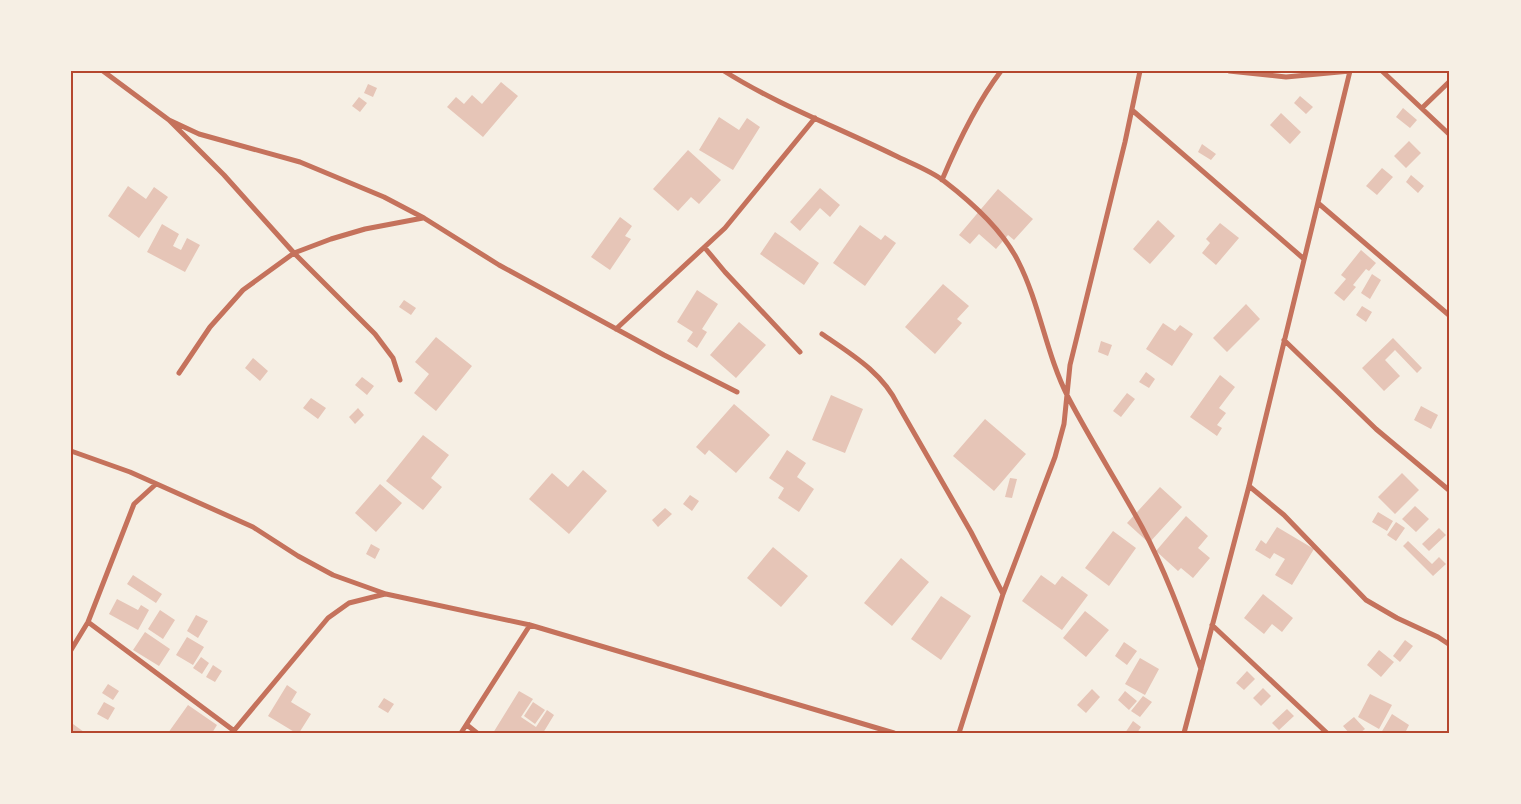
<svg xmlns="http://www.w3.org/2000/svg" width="1521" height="804" viewBox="0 0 1521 804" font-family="'Public Sans',sans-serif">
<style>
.building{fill:#e6c5b7}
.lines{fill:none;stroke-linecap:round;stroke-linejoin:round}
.minor{stroke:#c5725c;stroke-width:5}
.neatline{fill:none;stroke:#b5482f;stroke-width:2}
</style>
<rect width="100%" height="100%" fill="#f6efe4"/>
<path class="building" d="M501,82L518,96L483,137L447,107L456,97L464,104L472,95L482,104Z
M368,84L377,88L373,97L364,93Z
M1300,96L1313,107L1306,114L1294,103Z
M359,97L367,103L360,112L352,106Z
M1403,108L1417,120L1410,128L1396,117Z
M1281,113L1301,132L1290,144L1270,125Z
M719,117L739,130L747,118L760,127L733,170L699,150Z
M1409,141L1421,153L1406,168L1394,156Z
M1202,144L1216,154L1211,160L1198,152Z
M688,150L721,180L699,204L691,197L678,211L653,189Z
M1382,168L1393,177L1377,195L1366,186Z
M1411,175L1424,186L1418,193L1406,182Z
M128,186L146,199L154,187L168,197L139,238L108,216Z
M820,188L840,205L830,217L820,208L800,231L790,222Z
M998,189L1033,219L1014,240L1008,235L996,249L979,234L970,244L959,235Z
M620,217L632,226L625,236L631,239L610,270L591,257Z
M1158,220L1175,236L1150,264L1133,249Z
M1220,223L1239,238L1216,265L1202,253L1210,243L1206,239Z
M162,224L179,234L173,246L181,250L187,238L200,245L185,272L147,252Z
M860,225L881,240L885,235L896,243L865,286L833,263Z
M775,232L819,263L804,285L760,254Z
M1361,250L1376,263L1369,271L1366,269L1353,285L1356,287L1344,301L1334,293L1346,279L1341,275Z
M1372,274L1381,280L1370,299L1361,293Z
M943,284L969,306L957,319L962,323L935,354L905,327Z
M697,290L718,304L702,329L707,332L697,348L687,341L693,332L677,322Z
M404,300L416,308L411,315L399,307Z
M1246,304L1260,319L1227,352L1213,338Z
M1362,306L1372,312L1366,322L1356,315Z
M739,322L766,345L736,378L710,355Z
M1163,323L1175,331L1180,325L1193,334L1172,366L1146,349Z
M436,337L472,366L436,411L414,393L429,374L415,362Z
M1393,338L1422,368L1417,373L1395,350L1385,360L1400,376L1384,391L1362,368Z
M1101,341L1112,345L1108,356L1098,352Z
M253,358L268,371L260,381L245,368Z
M1146,372L1155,379L1149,388L1139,382Z
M1220,375L1235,387L1219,408L1226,413L1217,425L1222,428L1217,436L1190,417Z
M362,377L374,386L367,395L355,385Z
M1127,393L1135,399L1121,417L1113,411Z
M831,395L863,409L845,453L812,440Z
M311,398L326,408L318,419L303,408Z
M734,404L770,435L736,473L709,450L705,455L696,447Z
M1421,406L1438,415L1431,429L1414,420Z
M358,408L364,415L355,424L349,417Z
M985,419L1026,454L994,491L953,456Z
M423,435L449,455L431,478L442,487L423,510L386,481Z
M787,450L806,463L797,477L814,489L799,512L778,498L784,488L769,478Z
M583,470L607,491L569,534L529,499L552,473L568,487Z
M1402,473L1419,490L1395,514L1378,497Z
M1010,478L1017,479L1012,498L1005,497Z
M380,484L402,503L376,532L355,513Z
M1160,487L1182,507L1149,543L1127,523Z
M690,495L699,501L692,511L683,504Z
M1415,506L1429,519L1416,532L1402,519Z
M665,508L672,514L658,527L652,520Z
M1378,512L1393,521L1387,531L1372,522Z
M1186,516L1208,536L1198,548L1210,558L1193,578L1181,568L1178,571L1156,551Z
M1396,522L1405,528L1396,541L1387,535Z
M1277,527L1314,549L1292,585L1275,575L1285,559L1274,553L1270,559L1255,550L1261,540L1266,544Z
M1439,528L1446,535L1429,551L1422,544Z
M1113,531L1136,548L1109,586L1085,568Z
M1408,541L1432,564L1439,557L1446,564L1433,576L1403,546Z
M371,544L380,549L375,559L366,554Z
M773,547L808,576L781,607L747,578Z
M901,558L929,582L892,626L864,603Z
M133,575L162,594L156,603L127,584Z
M1041,575L1055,585L1062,576L1088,595L1062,630L1022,601Z
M1263,594L1293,618L1282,632L1272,624L1264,634L1244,618Z
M941,596L971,616L941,660L911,639Z
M117,599L138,610L141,605L149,610L138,630L109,614Z
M160,610L175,620L163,639L148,629Z
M1085,611L1109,630L1086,657L1063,638Z
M196,615L208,621L198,638L187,631Z
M145,632L170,649L159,666L133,650Z
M187,637L204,647L193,665L176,655Z
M1405,640L1413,646L1400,662L1393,656Z
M1124,642L1137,651L1127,665L1115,656Z
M1379,650L1394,662L1381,677L1367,665Z
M201,657L209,663L202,674L193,668Z
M1140,658L1159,669L1145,695L1125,684Z
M213,665L222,671L215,682L206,677Z
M1247,671L1255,679L1244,690L1236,683Z
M108,684L119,691L113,700L102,693Z
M287,685L297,692L291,702L311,714L299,733H296L268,716Z
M1263,688L1271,696L1261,706L1253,698Z
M1092,689L1100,697L1086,713L1077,705Z
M519,691L533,699L521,717L536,727L547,710L554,715L543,733H493Z
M1125,691L1137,701L1129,710L1118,700Z
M1370,694L1392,705L1379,729L1358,717Z
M1143,696L1152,702L1140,717L1131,711Z
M384,698L394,704L388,713L378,707Z
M104,702L115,708L108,720L97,714Z
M533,702L545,710L535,724L524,716Z
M188,705L217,725L212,733H168Z
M1287,709L1294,716L1279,730L1272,723Z
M1392,714L1409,725L1405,733H1381Z
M1354,717L1365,729L1360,733H1349L1343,726Z
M1133,721L1141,727L1137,733H1125Z
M73,724L84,732V733H71Z"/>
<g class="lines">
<path class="minor" d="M103,71L169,120L224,175L294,253L375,334L393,358L400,380
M724,71C778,105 837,127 894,155C910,163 930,170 944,181C970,201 1003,231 1018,261C1040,304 1046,354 1068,397C1091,441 1118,483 1142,527C1166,572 1183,620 1201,669
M1229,71L1286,77L1350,71
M1382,71L1450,135
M1422,108L1450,81
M1132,110L1304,259
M169,120L199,134L300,162L384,197L424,218L499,265L664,355L737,392
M942,180C958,142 976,104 1001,71
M1318,203L1450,316
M705,248L725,272L800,352
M616,329L725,228L815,118
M822,334C851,354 882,372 898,405L971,532L1003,594
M1284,340L1376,429L1450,491
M179,373L210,327L243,290L294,253L331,239L365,229L423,218
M71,451L130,472L253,527L298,556L333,575L386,594L530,625L894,733
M1249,486L1284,515L1366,600L1397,618L1438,637L1450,645
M88,622L237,733
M1212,625L1327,733
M71,650L88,622L134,504L156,484
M467,725L477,733
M232,733L328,618L349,603L385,594
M461,733L530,625
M959,733L1003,594L1055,457L1064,424L1070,365L1125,142L1140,71
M1184,733L1249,486L1350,71"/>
</g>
<rect width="1521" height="804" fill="none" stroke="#f6efe4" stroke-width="145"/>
<rect x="72" y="72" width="1376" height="660" class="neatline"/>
</svg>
